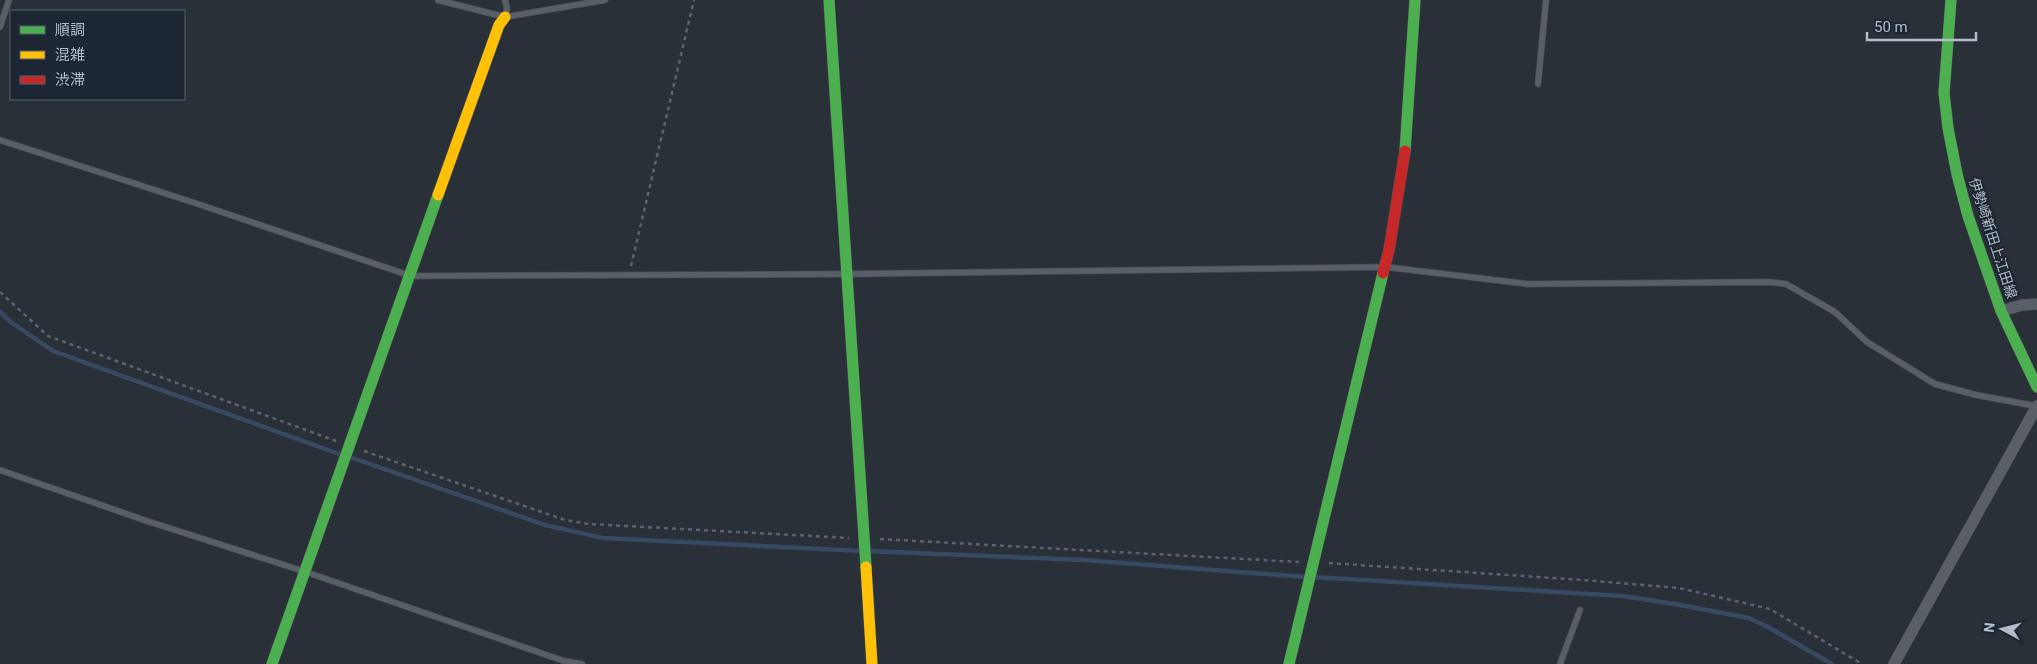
<svg xmlns="http://www.w3.org/2000/svg" width="2037" height="664" viewBox="0 0 2037 664" font-family="Roboto,'Noto Sans JP',sans-serif">
<style>
.lines{fill:none;stroke-linecap:round;stroke-linejoin:round}
.stream{stroke:#384963;stroke-width:4.5}
.lane-casing{stroke:#484c53;stroke-width:7}
.street-casing{stroke:#484c53;stroke-width:12}
.fast-casing{stroke:#484c53;stroke-width:12}
.slow-casing{stroke:#484c53;stroke-width:12}
.jam-casing{stroke:#484c53;stroke-width:12}
.path{stroke:#5d636a;stroke-width:2.5;stroke-dasharray:4 4;stroke-linecap:butt}
.lane{stroke:#5a5e66;stroke-width:5.5}
.street{stroke:#5a5e66;stroke-width:11}
.fast{stroke:#4caf50;stroke-width:11}
.slow{stroke:#ffc107;stroke-width:11}
.jam{stroke:#c62828;stroke-width:11}
.labels{text-anchor:middle;dominant-baseline:central;stroke-width:4;stroke-linejoin:round;paint-order:stroke}
.street-label{font-size:14px;fill:#b4bcc9;stroke:#1d2633}
</style>
<rect width="100%" height="100%" fill="#2a3038"/>
<g class="lines">
<path class="stream" d="M0,312L12,323L53,351L342,455
M350,457L545,525L603,538L861,551
M869,551L1084,560L1306,577
M1313,577L1623,596L1675,604L1749,618L1768,627L1832,664"/>
<defs>
<path id="lane" d="M438,0L505,17L605,0
M505,0L507,8L506,15
M0,27L9,0
M1538,84L1546,0
M0,140L195,203L411,276L848,274L1386,267L1528,284L1769,282L1786,284L1835,312L1867,342L1935,384L1976,395L2036,406
M0,470L147,521L306,572L564,661L582,664
M1560,664L1580,610"/>
<path id="street" d="M2001,311L2022,305L2037,304
M1894,664L2037,406"/>
<path id="fast" d="M829,0L866,567
M1951,0L1944,93L1948,128L1957,174L1968,216L2001,311L2037,387
M1405,151L1415,0
M272,664L438,195
M1289,664L1383,273"/>
<path id="slow" d="M438,195L499,25L505,17
M866,567L872,664"/>
<path id="jam" d="M1383,273L1389,250L1405,151"/>
</defs>
<use href="#lane" class="lane-casing"/>
<use href="#street" class="street-casing"/>
<use href="#fast" class="fast-casing"/>
<use href="#slow" class="slow-casing"/>
<use href="#jam" class="jam-casing"/>
<path class="path" d="M631,266L694,0
M0,292L48,336L336,441
M364,451L565,520L589,524L849,538
M880,539L1299,562
M1329,563L1583,580L1679,588L1770,609L1862,664"/>
<use href="#lane" class="lane"/>
<use href="#street" class="street"/>
<use href="#fast" class="fast"/>
<use href="#slow" class="slow"/>
<use href="#jam" class="jam"/>
</g>
<g class="labels">
<g class="street-label">
<text transform="translate(1993 238) rotate(72)">伊勢崎新田上江田線</text>
</g>
</g>
<rect x="10" y="10" width="175" height="90" fill="#1d2633" stroke="#59626f"/>
<rect x="20" y="26" width="25" height="8" fill="#4caf50" stroke="#59626f"/>
<text x="55" y="35" font-size="15" fill="#b4bcc9">順調</text>
<rect x="20" y="51" width="25" height="8" fill="#ffc107" stroke="#59626f"/>
<text x="55" y="60" font-size="15" fill="#b4bcc9">混雑</text>
<rect x="20" y="76" width="25" height="8" fill="#c62828" stroke="#59626f"/>
<text x="55" y="85" font-size="15" fill="#b4bcc9">渋滞</text>
<g transform="translate(2002 629) rotate(277)" stroke="#1d2633" stroke-width="4" paint-order="stroke">
<path d="M0-4L9 19L0 12L-9 19Z" fill="#b4bcc9"/>
<text y="-8" font-size="14" font-weight="bold" text-anchor="middle" fill="#b4bcc9">N</text>
</g>
<path d="M1867 32v8h109v-8" fill="none" stroke="#b4bcc9" stroke-width="2.5"/>
<text x="1874" y="32" font-size="15" fill="#b4bcc9" stroke="#1d2633" stroke-width="4" paint-order="stroke">50 m</text>
</svg>
